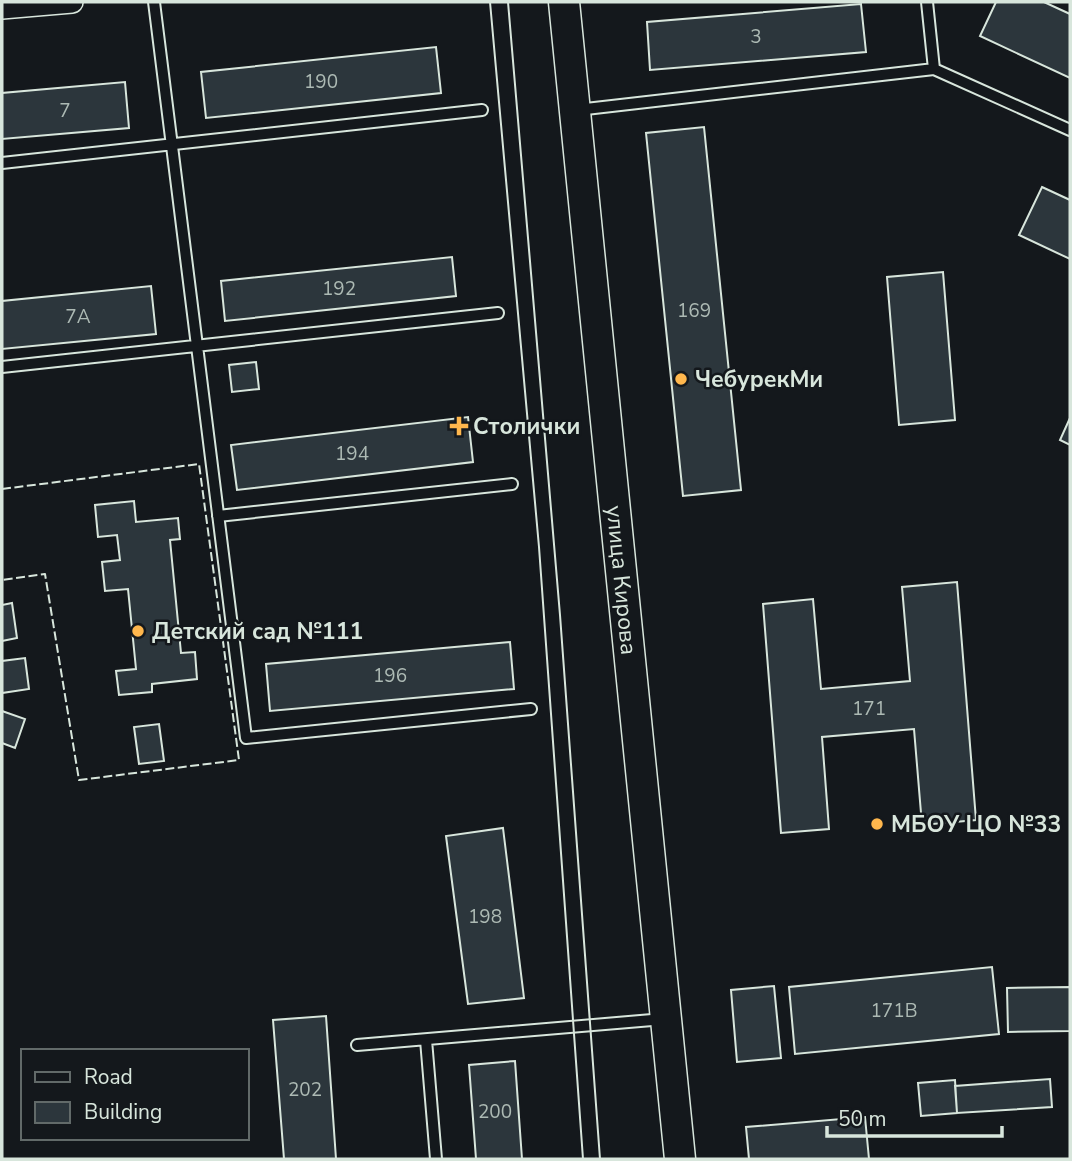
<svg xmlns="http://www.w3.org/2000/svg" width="1072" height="1161" viewBox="0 0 1072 1161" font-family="'Nunito Sans',sans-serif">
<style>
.building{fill:#2c363c;stroke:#d8e6dc;stroke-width:2}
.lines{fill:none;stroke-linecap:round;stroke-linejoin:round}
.lane-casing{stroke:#d8e6dc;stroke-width:14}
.street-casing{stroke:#d8e6dc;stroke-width:24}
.secondary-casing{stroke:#d8e6dc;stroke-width:33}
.lane{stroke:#14181c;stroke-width:10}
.street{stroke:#14181c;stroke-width:21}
.secondary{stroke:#14181c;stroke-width:30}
.tram{stroke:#d8e6dc;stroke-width:2}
.fence{stroke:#d8e6dc;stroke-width:2;stroke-dasharray:9 3.5;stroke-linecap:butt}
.poi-dot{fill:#ffb74d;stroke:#14181c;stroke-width:2.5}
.labels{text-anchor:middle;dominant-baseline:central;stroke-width:5;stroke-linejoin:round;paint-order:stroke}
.number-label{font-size:19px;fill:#adbab4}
.poi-label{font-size:23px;font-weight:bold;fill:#d8e6dc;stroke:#14181c;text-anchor:start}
.street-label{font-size:23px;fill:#d8e6dc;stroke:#14181c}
</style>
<rect width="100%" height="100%" fill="#14181c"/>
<path class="building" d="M996,2H1044L1070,14V78L980,36Z
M861,4L866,52L650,70L647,22Z
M436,47L441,93L206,118L201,72Z
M125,82L129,128L2,139V93Z
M704,127L741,490L683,496L646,133Z
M1042,187L1070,200V259L1019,235Z
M452,257L456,296L225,321L221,281Z
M943,272L955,420L899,425L887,277Z
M151,286L156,334L2,349V301Z
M256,362L259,389L232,392L229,365Z
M468,417L473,462L237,490L231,445Z
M1070,418V445L1060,440Z
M134,501L136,522L178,518L180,539L170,540L181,653L195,652L197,679L152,684V692L119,695L116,671L136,669L128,589L105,591L102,562L120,560L117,535L98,537L95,505Z
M957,582L976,820L922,825L914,729L822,737L829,829L781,833L763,604L813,599L821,689L910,681L902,587Z
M12,603L17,638L2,641V605Z
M510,642L514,689L270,711L266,664Z
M25,658L29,689L2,693V661Z
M2,711L25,719L15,748L2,743Z
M159,724L164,761L139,764L134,727Z
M503,828L524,998L468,1004L446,836Z
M992,967L999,1034L795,1054L789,987Z
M774,986L781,1058L737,1062L731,990Z
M1070,987V1031L1008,1032L1007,988Z
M326,1016L336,1159H284L273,1020Z
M515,1061L522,1159H476L469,1065Z
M1050,1079L1052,1107L957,1113L955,1086Z
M955,1080L957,1113L921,1116L918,1083Z
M865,1117L869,1159H749L746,1127Z"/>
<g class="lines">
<defs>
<path id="lane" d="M154,2L246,738L531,709
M927,2L934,69
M577,110L934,69L1070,130
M2,163L482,110
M2,367L498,313
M218,516L512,484
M426,1040L436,1159
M357,1045L664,1019"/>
<path id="street" d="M2,8L72,2"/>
<g id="secondary">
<path id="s1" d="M564,2L680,1159"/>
</g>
</defs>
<use href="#lane" class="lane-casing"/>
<use href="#street" class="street-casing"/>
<use href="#secondary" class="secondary-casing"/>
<use href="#lane" class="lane"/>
<use href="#street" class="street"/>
<use href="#secondary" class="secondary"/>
<path class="tram" d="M490,2L539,547L583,1159
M508,2L560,615L600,1159"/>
<path class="fence" d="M2,489L199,464L239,760L79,780L45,574L2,580"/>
</g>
<g class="poi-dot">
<circle cx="681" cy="379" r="7"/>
<path d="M455.5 415.5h7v7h7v7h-7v7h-7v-7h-7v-7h7z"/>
<circle cx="138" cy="631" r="7"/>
<circle cx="877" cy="824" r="7"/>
</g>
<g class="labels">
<g class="number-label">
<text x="756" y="37">3</text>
<text x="321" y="82">190</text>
<text x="65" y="111">7</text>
<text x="339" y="289">192</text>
<text x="694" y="311">169</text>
<text x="78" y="317">7А</text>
<text x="352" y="454">194</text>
<text x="390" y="676">196</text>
<text x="869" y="709">171</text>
<text x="485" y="917">198</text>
<text x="894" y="1011">171В</text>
<text x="305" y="1090">202</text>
<text x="495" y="1112">200</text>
</g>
<g class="poi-label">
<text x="695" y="379">ЧебурекМи</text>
<text x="473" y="426">Столички</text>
<text x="152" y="631">Детский сад №111</text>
<text x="891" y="824">МБОУ ЦО №33</text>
</g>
<g class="street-label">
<text stroke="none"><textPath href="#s1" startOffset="581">улица Кирова</textPath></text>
</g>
</g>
<rect width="1072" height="1161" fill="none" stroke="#d8e6dc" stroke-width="7"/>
<rect x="21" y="1049" width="228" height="91" fill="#14181c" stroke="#626a69" stroke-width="2"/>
<rect x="35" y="1072" width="35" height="10" fill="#14181c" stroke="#626a69" stroke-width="2"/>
<text x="84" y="1084" font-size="21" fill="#d8e6dc">Road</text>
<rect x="35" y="1102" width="35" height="21" fill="#2c363c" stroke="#626a69" stroke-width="2"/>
<text x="84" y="1119" font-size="21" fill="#d8e6dc">Building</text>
<path d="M827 1126v10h175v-10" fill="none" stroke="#d8e6dc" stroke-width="3.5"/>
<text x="838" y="1126" font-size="21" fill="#d8e6dc" stroke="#14181c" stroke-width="5" paint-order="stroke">50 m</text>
</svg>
